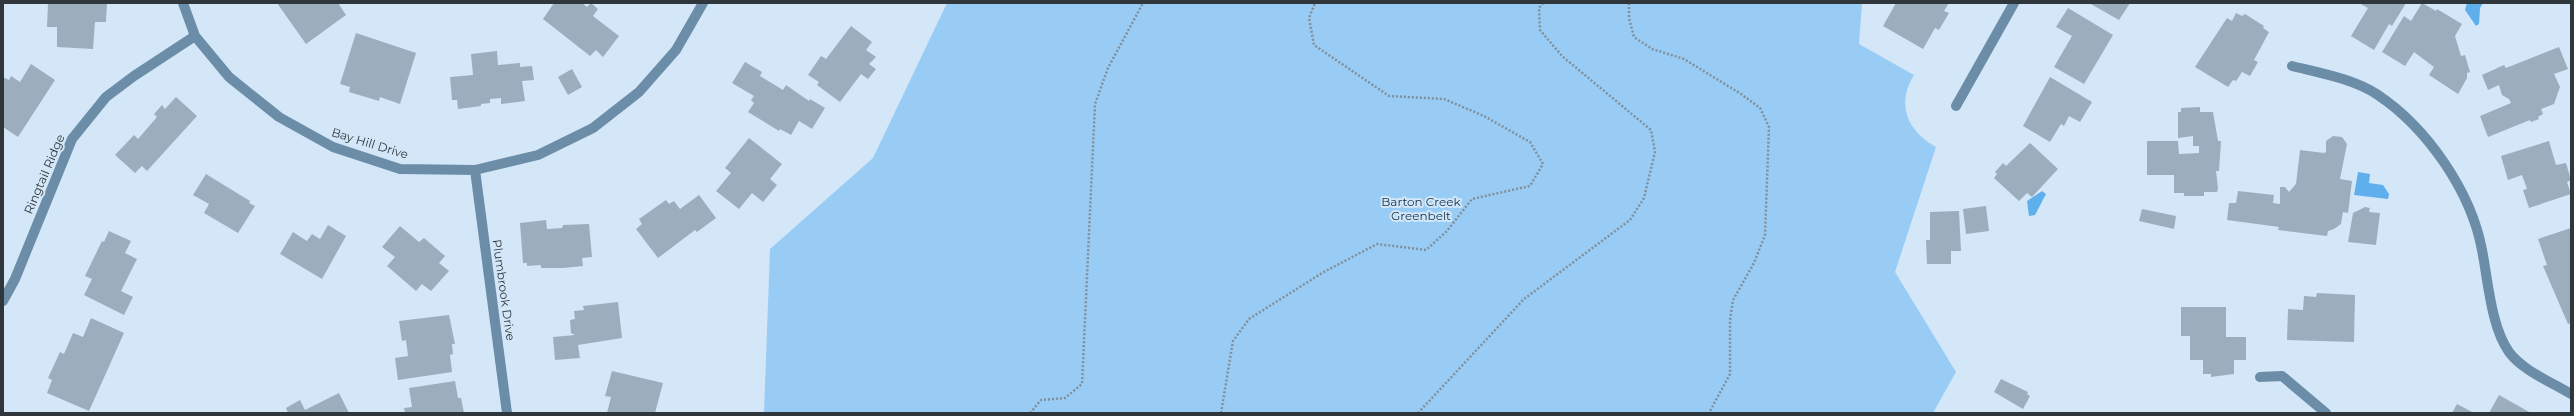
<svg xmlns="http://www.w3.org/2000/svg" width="2574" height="416" viewBox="0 0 2574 416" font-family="Montserrat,sans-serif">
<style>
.green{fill:#98ccf5}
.water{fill:#5fafed}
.building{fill:#9caebe}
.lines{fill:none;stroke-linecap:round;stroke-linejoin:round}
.path{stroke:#818f9a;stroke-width:2.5;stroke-dasharray:2 2;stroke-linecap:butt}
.minor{stroke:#6c8da7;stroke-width:10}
.labels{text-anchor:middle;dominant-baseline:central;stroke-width:4;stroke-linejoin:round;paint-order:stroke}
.street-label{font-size:12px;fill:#2f373d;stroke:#d3e7f8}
.park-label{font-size:12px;fill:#0e314a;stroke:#d3e7f8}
</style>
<rect width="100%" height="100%" fill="#d3e7f8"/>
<path class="green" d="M947,3H1862L1859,44L1914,75C1896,104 1907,131 1936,147L1895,272L1956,372L1933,413H764L770,249L873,158Z"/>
<path class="water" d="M2467,3H2483L2480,8L2479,24L2476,26L2465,10Z
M2358,172L2370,174L2369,183L2383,185L2389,194L2388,199L2354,195Z
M2042,191L2046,194L2035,215L2029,216L2027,201Z"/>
<path class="building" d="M48,3L107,4L106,22H95L93,49L57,47V27H47Z
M277,3H338L346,15L306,44Z
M554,3H582L587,7L591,3L598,9L593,16L619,36L603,57L596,50L590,56L543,19Z
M1896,3H1949L1944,11L1949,13L1939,30L1935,28L1923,49L1883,26Z
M2089,3H2130L2119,20Z
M2359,3H2406L2392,26L2389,24L2374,50L2351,36L2368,8Z
M2422,3L2436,11L2437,9L2462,24L2455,36L2461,56L2465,55L2470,72L2467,73V78L2458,94L2429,75L2434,67L2414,52L2405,66L2382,52L2404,16L2411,21Z
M2068,8L2113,35L2084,84L2054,67L2072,36L2056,27Z
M2236,13L2242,16L2245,14L2264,26L2263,28L2269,32L2254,60L2258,62L2250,76L2242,72L2236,81L2233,80L2228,87L2195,67L2227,18L2232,21Z
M851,26L872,42L866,50L876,57L869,64L876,69L868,79L861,74L840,102L817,85L819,82L808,75L821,56L826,59Z
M356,33L416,53L400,104L380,97L379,101L349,92L350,87L340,84Z
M2559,47L2568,69L2554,74L2560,87L2554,104L2541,109L2543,114L2538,117L2539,119L2531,122L2530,120L2488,137L2480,116L2511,103L2509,99L2502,95L2499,85L2488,90L2482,75L2504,65L2506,68Z
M497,51L498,65L520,63V67L532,66L534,80L522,81L525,101L501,104V98L490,99V103L481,104V106L458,109L457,100H452L450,77L473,75L471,54Z
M745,62L762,72L760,76L783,90L786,85L809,101L810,99L825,108L812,129L799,121L791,135L780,129L779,131L748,112L754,103L751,100L754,96L732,83Z
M31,64L55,80L18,137L3,127V77L9,80L11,76L20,82Z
M572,69L582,87L568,95L558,77Z
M2050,77L2092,102L2080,122L2069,116L2064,126L2061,124L2050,142L2023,126Z
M176,97L197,116L147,171L142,166L135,173L115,155L134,135L138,139L157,117L154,114L162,105L165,109Z
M2200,107V112H2213L2218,141H2221L2219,171H2216L2218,188L2217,192H2204V196H2184V193H2174V175H2147V141H2178L2179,154L2199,153V146H2193V136L2178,138V112H2181V108Z
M2333,136L2342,137L2347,144L2340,179L2352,181L2348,213L2343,212L2341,224L2334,229L2328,231L2327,236L2278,230L2279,227L2227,220L2229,203H2236L2238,191L2274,195L2273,203L2280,204V187H2285L2289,192L2296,184L2300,150L2324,153L2326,152V141Z
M749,138L782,164L770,179L777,185L763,202L752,193L739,209L716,191L731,173L725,168Z
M2549,141L2556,165L2566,163L2571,180L2567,182L2571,194L2529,208L2523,190L2527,189L2522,175L2508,180L2501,156Z
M2030,143L2058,169L2032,197L2027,193L2019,201L1994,178L1997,174L1995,172L2003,163L2006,166Z
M206,174L250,201L249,203L255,206L238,233L204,213L209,204L193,195Z
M699,195L716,218L697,232L695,230L658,258L636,229L642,224L639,219L666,200L669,204L674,201L680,209Z
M1986,206L1989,231L1966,234L1963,209Z
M2365,207L2370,208L2369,212L2380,213L2376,245L2348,242L2353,213Z
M2142,209L2176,216L2174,229L2139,221Z
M1959,211L1961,251H1951V264H1927L1926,240H1930V212Z
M546,220L547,229L562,228L563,225L589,224L592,257L582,258L583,266L563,268H541V265L527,266V263H523L520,223Z
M328,225L346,236L322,279L280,254L293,232L307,241L312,234L320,239Z
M400,226L419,242L424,238L445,256L439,263L449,271L431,291L422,284L416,291L387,266L395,257L382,247Z
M2571,228V323L2568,324L2543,266L2547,265L2538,239Z
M109,231L131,241L125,253L137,259L121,291L133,297L124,315L84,295L92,279L85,276L102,241L104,242Z
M2317,293L2355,295L2354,342L2287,340L2288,309L2303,310L2304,296L2316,297Z
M618,302L622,338L578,345L580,358L555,360L553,337L575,335L571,333L570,320L575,319L574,311L584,310L583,306Z
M2181,307H2226V337H2246V360H2234V374L2211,377V374H2203V360H2190V336H2181Z
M449,315L455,344H452L453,354L450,355L452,372L398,380L395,358L408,356L406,340L402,341L399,321Z
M91,318L124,333L89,411L47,393L52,380L48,378L60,352L64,354L73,333L83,337Z
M612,371L663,383L655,413H607L611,397L605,396Z
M2001,379L2028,392L2027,394L2030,396L2023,409L1994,392Z
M455,381L458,398H461L464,413H405L404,408L412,407L409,388Z
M339,393L349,413H288L286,408L300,400L305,410Z
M2499,395L2531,413H2489Z
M2457,404L2474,413H2452Z"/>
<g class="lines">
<path class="path" d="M1629,3V18L1634,37L1652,49L1684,59L1741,94L1760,108L1769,127L1765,235L1754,263L1733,300L1730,320V374L1709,413
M1030,413L1041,400L1065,398L1082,384L1095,104L1108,68L1143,3
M1221,413L1233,341L1249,319L1322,273L1377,244L1426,250L1447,231L1472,199L1530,186L1543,164L1530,142L1484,116L1444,99L1389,96L1314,45L1309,18L1315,3
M1418,413L1524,299L1630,220L1644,198L1655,152L1651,130L1562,56L1540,30L1539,8L1543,3"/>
<path class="minor" d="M183,3L195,36L229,77L279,117L333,147L400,169L475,170L538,155L593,128L639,92L676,50L703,3
M2292,66C2320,73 2354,79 2378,95C2427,128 2471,191 2482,250C2488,280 2491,327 2509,352C2522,370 2551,382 2571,394
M1956,106L2014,3
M475,170L507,413
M3,301L15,279L72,139L106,97L134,76L195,36
M2260,377L2282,376L2326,413"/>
</g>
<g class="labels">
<g class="street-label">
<text transform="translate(370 143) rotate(17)">Bay Hill Drive</text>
<text transform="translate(44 174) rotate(-67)">Ringtail Ridge</text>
<text transform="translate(504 290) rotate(82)">Plumbrook Drive</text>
</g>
<g class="park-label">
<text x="1421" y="201">Barton Creek<tspan x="1421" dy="14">Greenbelt</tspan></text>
</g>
</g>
<rect width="2574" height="416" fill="none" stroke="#2f373d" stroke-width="8"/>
</svg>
